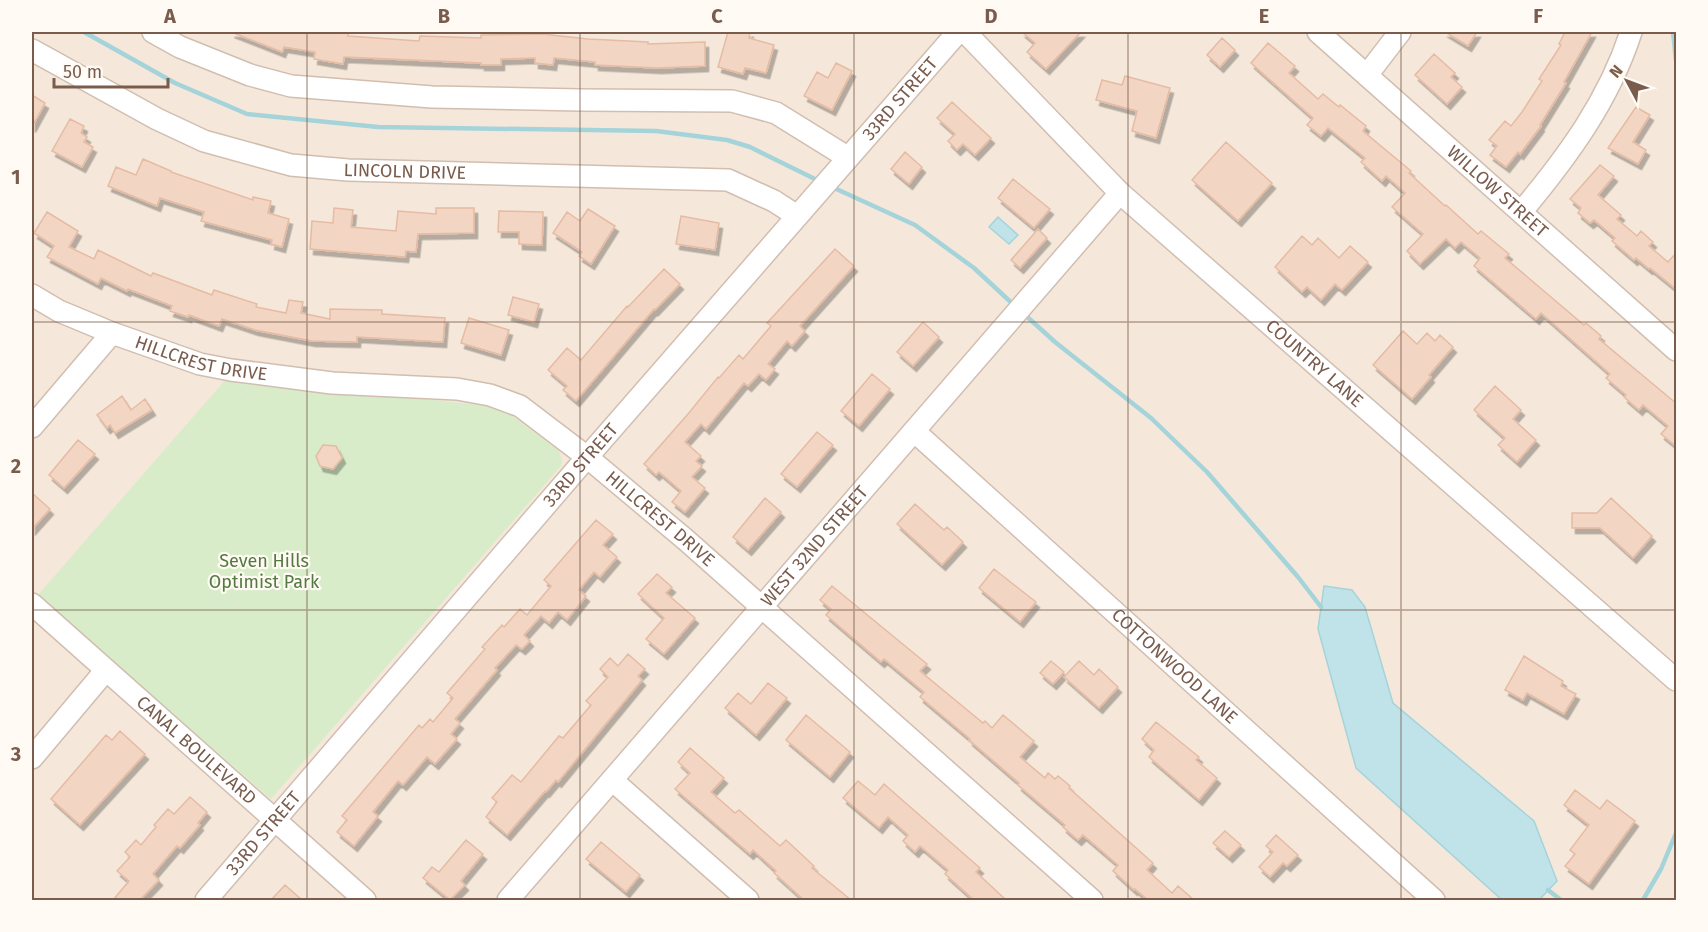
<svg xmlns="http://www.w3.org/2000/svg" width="1708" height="932" viewBox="0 0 1708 932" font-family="'Fira Sans',sans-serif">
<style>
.residential{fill:#f5e8da}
.green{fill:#d8ecc9}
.water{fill:#bfe3e8;stroke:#a5d3da;stroke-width:1.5}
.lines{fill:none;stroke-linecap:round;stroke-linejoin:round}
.stream{stroke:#a5d3da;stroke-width:4.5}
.building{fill:#f3d5c3;stroke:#e6bba3;stroke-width:1.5;filter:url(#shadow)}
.minor-casing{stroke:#d1beb0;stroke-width:24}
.minor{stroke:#fff;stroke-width:21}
.grid{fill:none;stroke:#7a5c4d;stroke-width:1.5;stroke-opacity:0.55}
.labels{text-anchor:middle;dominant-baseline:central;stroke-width:4.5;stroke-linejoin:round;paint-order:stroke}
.street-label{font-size:18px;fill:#7a5c4d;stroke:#fffaf3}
.park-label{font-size:18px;fill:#537a41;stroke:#fffaf3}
.neatline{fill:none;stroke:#7a5c4d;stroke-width:2}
.grid-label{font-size:20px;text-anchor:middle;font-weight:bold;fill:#7a5c4d}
</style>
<defs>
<filter id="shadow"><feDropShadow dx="3.5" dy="5.5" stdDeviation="0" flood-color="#0004"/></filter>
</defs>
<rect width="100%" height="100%" fill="#fdf6ec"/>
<path class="residential" d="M32,32H1676V900H32Z"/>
<path class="green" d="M226,379L500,407L559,451L562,461L561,466L271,799L37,596Z"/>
<path class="water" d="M998,217L1018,235L1009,244L989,227Z
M1324,586L1352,590L1365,607L1393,703L1534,821L1557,881L1539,900H1502L1356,768L1318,629Z"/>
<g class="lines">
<path class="stream" d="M84,32L175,83L247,114L378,127L656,131L727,140L750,147L819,181
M1673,32L1676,60
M832,187L915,225L974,268L1015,306
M1023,313L1055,342L1151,418L1207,472L1298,577L1321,607
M1548,890L1561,900
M1643,900L1661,869L1676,833"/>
</g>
<path class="building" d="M231,32H348V36L419,41L420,36L481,38V35L542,34L588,39L648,42V44L705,42V66L658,68L595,65V62L554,58L553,65L535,63V58L501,59V65H481V63L344,57L343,64L314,59L315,52L284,47L282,52Z
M728,32H750L749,38L774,45L766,73L745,68L743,74L718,67Z
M1022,32H1081L1046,69L1027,52L1035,43Z
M1445,32H1477L1468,46Z
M1565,32H1592L1564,82L1566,83L1540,125L1541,126L1520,154L1518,152L1506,167L1490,155L1497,146L1489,140L1505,121L1511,126L1522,112L1542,81L1539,79L1561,45L1559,44Z
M1222,38L1235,50L1220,67L1207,55Z
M1268,43L1295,66L1289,73L1318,99L1323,94L1339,107L1340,105L1366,126L1363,131L1411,171L1409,173L1445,206L1446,205L1478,234L1481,231L1509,254L1505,258L1584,325L1586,323L1601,336L1599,339L1677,404V447L1661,434L1668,426L1643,405L1639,410L1624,397L1626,395L1606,378L1610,374L1541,313L1536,319L1474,266L1480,258L1461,242L1455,248L1446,239L1420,264L1407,251L1423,234L1392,207L1405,193L1386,176L1382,181L1361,162L1365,158L1328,128L1321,136L1307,125L1313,118L1251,63Z
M1434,54L1455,73L1451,77L1462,87L1447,104L1415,75Z
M836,63L852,71L832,110L804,96L817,72L828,78Z
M1125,76L1170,88L1156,138L1132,131L1137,111L1096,100L1102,80L1122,85Z
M32,95L45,103L32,127Z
M952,102L991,138L975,155L963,144L957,150L948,141L955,134L937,118Z
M1636,107L1650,115L1633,142L1646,150L1638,164L1608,148Z
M70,119L84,126L81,133L87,137L84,142L93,147L82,167L52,151Z
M1226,142L1272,183L1238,221L1192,180Z
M905,152L922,167L909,184L891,169Z
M143,159L171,171V172L253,200V197L271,201L268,213L289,219L282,247L271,244L272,240L201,221L204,212L160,198L157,206L108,186L116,167L136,175Z
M1600,165L1614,176L1598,195L1621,215L1617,219L1637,236L1641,231L1653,242L1649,246L1668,262L1677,252V290L1650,268L1649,269L1636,258L1634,260L1612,241L1615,238L1594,220L1590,223L1578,213L1581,208L1570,199Z
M1013,179L1050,209L1034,228L998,198Z
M334,208L353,210L351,227L396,231L398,211L436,214V208H474V233L418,234L416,252L406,251L405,257L310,249L312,221L333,223Z
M588,209L615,226L591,264L579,256L582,252L553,233L567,212L580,221Z
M499,211L543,212L542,245L519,244V232H498Z
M47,212L78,231L69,247L94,259L98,250L151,276L153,273L212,295L214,290L257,304L256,307L286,313L289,300L303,302L301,313L330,319V309L382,310V314L445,318L443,342L357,337V342L312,341L255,330L222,319L219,326L189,315L188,317L170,311L172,306L128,289L127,291L101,278L98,284L47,257L54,246L34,233Z
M681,216L719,223L715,250L676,244Z
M1038,229L1047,238L1020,268L1011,260Z
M1302,236L1312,245L1318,238L1339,258L1350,246L1368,262L1342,290L1335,284L1321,300L1307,287L1302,292L1275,267Z
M835,249L854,266L800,326L805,331L792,346L787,341L768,364L775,369L766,380L759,374L748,386L744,383L706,429L701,424L685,442L701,456L696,461L702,466L692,477L705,488L685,512L672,502L681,491L659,472L656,475L644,464L688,414L718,377L719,378L739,355L743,359L771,326L767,323Z
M664,269L680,284L655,310L654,309L576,401L563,390L567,386L548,370L567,348L581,360L627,306L628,307Z
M513,297L539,304L534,322L508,315Z
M469,318L509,330L501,355L461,343Z
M923,322L939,337L913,366L897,352Z
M1403,331L1417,344L1427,333L1435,341L1440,335L1453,347L1429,375L1431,377L1412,399L1373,365Z
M872,374L890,389L859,426L841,411Z
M1495,386L1521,410L1513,419L1536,440L1517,462L1498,445L1505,438L1474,410Z
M122,396L131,410L145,399L152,410L115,433L110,425L107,428L97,415Z
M817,432L833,445L797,487L781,474Z
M78,440L95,454L64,488L49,475Z
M323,445L336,446L342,458L333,469L320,466L316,456Z
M32,493L50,509L32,529Z
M765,498L781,512L748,550L733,537Z
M1611,498L1652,536L1633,558L1600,528H1572V513H1597Z
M915,504L944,530L947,527L963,542L942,565L897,524Z
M596,520L613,534L603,545L617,557L600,577L594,572L579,590L586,596L567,620L558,612L549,623L541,616L524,635L530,641L522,649L516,645L495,668L497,670L455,719L460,723L451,734L457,739L435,764L427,757L403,785L398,781L373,812L378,816L354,846L337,832L347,820L342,816L419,725L422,728L430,719L433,722L453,698L447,693L485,649L482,647L502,625L504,627L520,609L527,615L551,586L544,580Z
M994,569L1036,602L1020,622L979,588Z
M657,574L672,587L666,593L695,618L664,654L646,639L664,618L638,594Z
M832,586L927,664L920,671L983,723L985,721L992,728L1003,715L1034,741L1020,757L1045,778L1048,773L1055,779L1058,776L1070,786L1069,788L1153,863L1147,870L1172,893L1178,886L1194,900H1148L1135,889L1134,890L1113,871L1118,865L1083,835L1078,840L1063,827L1065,825L1018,785L1019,783L969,740L970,739L920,697L924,692L884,659L881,662L826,615L831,609L820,600Z
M628,654L645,669L638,676L642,680L558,782L556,780L546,792L545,791L507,835L486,817L497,802L492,798L512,775L521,782L559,736L563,738L591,705L586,701L608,677L600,669L610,658L618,666Z
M1524,656L1563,681L1561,686L1576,694L1564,714L1527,693L1523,700L1505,690Z
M1051,661L1064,672L1053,684L1040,673Z
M1079,661L1094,675L1099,669L1118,687L1099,708L1064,677Z
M768,683L787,698L756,735L725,708L738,693L751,704Z
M806,715L850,752L830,777L786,740Z
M1156,722L1199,757L1196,760L1217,778L1199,800L1149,757L1154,750L1142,739Z
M120,731L145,754L80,825L51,799L106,735L112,740Z
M690,748L724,778L711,792L735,813L739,810L780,846L786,840L814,866L812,868L851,900H804L774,873L776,871L753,850L750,854L675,789L690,773L678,762Z
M858,781L875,795L884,784L980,868L976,872L1006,900H974L945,874L948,870L920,846L915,852L903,841L908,835L888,817L879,828L843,798Z
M1575,790L1600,809L1607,800L1635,821L1589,884L1565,866L1575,854L1570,850L1589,825L1564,805Z
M190,797L207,812L198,823L200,825L180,848L177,846L153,874L159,880L140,900H113L129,881L117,871L130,857L125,852L136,840L141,845L156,827L154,825L168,809L174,814Z
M1225,831L1241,845L1229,857L1213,843Z
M1276,835L1298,855L1287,866L1283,863L1270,877L1259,867L1273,852L1266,846Z
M466,840L483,854L461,881L465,885L450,900L423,878L432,867L439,872Z
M601,842L640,875L626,892L586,859Z
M285,885L302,900H271Z"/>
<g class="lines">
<defs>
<g id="minor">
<path d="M153,32L180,47L250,75L291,86L432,97L581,100L732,101L776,113L847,157"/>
<path id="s1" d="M965,32L1120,193L1676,680"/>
<path id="s2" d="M1318,32L1676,350"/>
<path id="s3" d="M32,50L157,119L204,141L291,165L348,170L728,180L774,201L797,216"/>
<path d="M1367,75L1400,32"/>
<path d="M1522,211C1568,156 1609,100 1631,32"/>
<path id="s4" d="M32,295L59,311L112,333L200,364L231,370L332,383L457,389L490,395L520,406L587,457L686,540L1092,900"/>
<path d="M32,427L112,333"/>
<path id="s5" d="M914,431L1434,900"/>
<path id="s6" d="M32,604L365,900"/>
<path d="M32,758L106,670"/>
<path d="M612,780L748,900"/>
<path id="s7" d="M206,900L576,470L958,32"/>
<path id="s8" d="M508,900L1120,193"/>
</g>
</defs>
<use href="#minor" class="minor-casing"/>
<use href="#minor" class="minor"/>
</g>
<path class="grid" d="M307,32V900M580,32V900M854,32V900M1128,32V900M1401,32V900M32,322H1676M32,610H1676"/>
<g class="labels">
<g class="street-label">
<text stroke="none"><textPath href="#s7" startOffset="1060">33RD STREET</textPath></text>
<text stroke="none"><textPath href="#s3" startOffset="399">LINCOLN DRIVE</textPath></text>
<text stroke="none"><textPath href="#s2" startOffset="240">WILLOW STREET</textPath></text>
<text stroke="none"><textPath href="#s4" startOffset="182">HILLCREST DRIVE</textPath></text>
<text stroke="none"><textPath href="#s1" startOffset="482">COUNTRY LANE</textPath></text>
<text stroke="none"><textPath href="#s7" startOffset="574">33RD STREET</textPath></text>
<text stroke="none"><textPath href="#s4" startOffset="686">HILLCREST DRIVE</textPath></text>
<text stroke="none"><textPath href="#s8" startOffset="468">WEST 32ND STREET</textPath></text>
<text stroke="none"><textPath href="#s5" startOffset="351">COTTONWOOD LANE</textPath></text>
<text stroke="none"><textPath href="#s6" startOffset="220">CANAL BOULEVARD</textPath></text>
<text stroke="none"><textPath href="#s7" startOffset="88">33RD STREET</textPath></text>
</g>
<g class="park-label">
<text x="264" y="561">Seven Hills<tspan x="264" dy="21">Optimist Park</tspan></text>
</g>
</g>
<rect width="1708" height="932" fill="none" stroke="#fffaf3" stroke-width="66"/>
<g transform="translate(1627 81) rotate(311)" stroke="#fffaf3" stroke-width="4.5" paint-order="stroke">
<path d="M0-4.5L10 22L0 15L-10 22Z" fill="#7a5c4d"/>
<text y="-9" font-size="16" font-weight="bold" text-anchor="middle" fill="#7a5c4d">N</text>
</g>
<path d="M54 78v9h114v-9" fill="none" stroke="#7a5c4d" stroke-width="3"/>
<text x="63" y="78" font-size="18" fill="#7a5c4d" stroke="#fffaf3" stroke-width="4.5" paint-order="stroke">50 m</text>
<rect x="33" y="33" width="1642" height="866" class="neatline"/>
<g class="grid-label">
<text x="170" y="23">A</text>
<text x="444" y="23">B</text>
<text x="717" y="23">C</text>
<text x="991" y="23">D</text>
<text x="1264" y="23">E</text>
<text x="1538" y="23">F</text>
<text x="16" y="184">1</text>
<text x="16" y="473">2</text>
<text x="16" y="761">3</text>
</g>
</svg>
